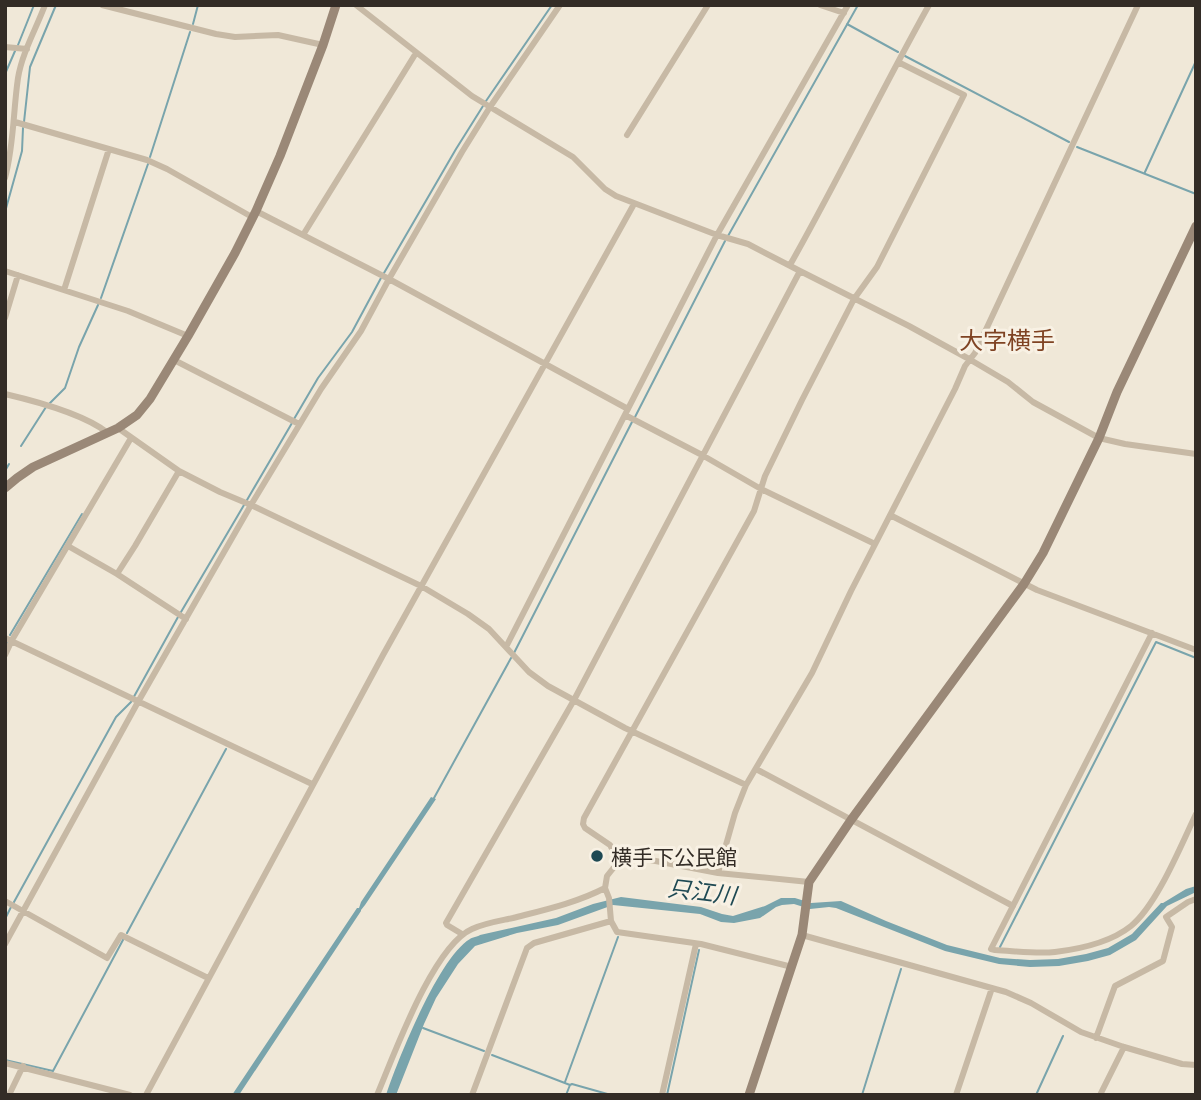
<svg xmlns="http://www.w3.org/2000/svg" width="1201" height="1100" viewBox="0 0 1201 1100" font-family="Lato,'Noto Sans JP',sans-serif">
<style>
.water{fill:#79a4ac}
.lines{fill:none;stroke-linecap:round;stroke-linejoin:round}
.stream{stroke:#79a4ac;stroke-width:2}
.street{stroke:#c7b9a5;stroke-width:6}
.secondary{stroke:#9a8877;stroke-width:9}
.poi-dot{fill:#1e4953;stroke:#f8f1e4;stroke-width:2.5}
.labels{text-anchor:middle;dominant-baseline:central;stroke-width:6;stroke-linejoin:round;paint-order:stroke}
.poi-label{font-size:21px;fill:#332c26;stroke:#f8f1e4;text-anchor:start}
.water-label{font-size:23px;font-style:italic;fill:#1e4953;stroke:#f8f1e4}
.quarter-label{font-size:24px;fill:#7f4323;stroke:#f8f1e4}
</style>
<rect width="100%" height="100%" fill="#f0e8d8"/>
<path class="water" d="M431,797L436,799L365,905L361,910V911L239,1095H232L357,908H359L361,902Z
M1196,886V892L1167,906L1136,940L1110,955L1088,961L1059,966L1030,967L999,964L945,951L836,908L829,907L810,909L794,904L782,905L776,907L760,918L734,923L721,922L700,914L613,905L558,925L517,933L475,946L458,964L436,998L424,1024L396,1095H386C398,1059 439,957 470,939C471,938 479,936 480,935L556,918L593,904L621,897L701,907L722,914L733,916L765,906L781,898H795L811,903L841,901L886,921L947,945L1000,958L1030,960L1058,959L1086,954L1108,948L1132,934L1161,903H1163L1186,889Z"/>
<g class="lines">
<path class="stream" d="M1195,5H1196
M193,24L198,5
M847,24L898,52
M18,45L34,5
M905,56L1069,142
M5,74L15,51
M486,101L552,5
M24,122L30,67L56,5
M1077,147L1196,194
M150,157L190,32
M1145,172L1196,61
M5,212L22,151L23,128
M728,236L858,5
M384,273L456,149L483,106
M101,298L148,164
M50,403L65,388L79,347L98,305
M635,417L725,241
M294,419L318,378L352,332L381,278
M21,446L46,407
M5,471L9,464
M247,500L292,423
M181,612L244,505
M10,635L82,514
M5,647L7,643
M514,653L632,422
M434,798L511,658
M14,902L116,717L131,702L178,617
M5,919L11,907
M127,933L226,749
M1000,947L1156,642L1196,658
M423,1028L484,1051
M492,1055L570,1085
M5,1060L53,1071L124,938
M565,1082L618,937
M566,1095L570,1085L572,1084L611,1095
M667,1095L699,950
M862,1095L901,969
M1036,1095L1063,1036"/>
<path class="street" d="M102,5L216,34L235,37L278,35L323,45
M356,5L472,96L573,157L605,189L616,196L717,235L748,244L800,271L909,326L969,359L1008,382L1033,402L1099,438L1125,444L1196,454
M820,5L844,13
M5,47L27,49
M15,122L147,160L167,169L252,217
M627,135L708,5
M5,178C14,145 13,112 18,78C22,53 36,29 45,5
M256,211L389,279L628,409
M303,235L416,53
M790,265C838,180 881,91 929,5
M5,271L128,311L188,336
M64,290L109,149
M5,318L18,275
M174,360L299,424
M5,394C35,401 84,414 108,433
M625,415L702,455L761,489L875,544
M118,428L179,471L220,492L251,505L421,586L468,614L489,629L529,672L548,686L625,728L746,785
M890,515L1037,590L1196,650
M68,546L117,574L135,546L179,471
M117,574L186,619
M1152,633L991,949L995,950C1015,951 1036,954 1055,952C1080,949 1111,942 1131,926C1157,905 1181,845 1196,814
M5,638L312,784
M506,647L717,235L848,5
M5,655L12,640L131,438
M756,769L1013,906
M619,861L610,845L585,828L583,824L584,818L754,511L765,476L802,400L854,299L877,267L964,95L898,62
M718,873L735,813L746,785L812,673L851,591L955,389L965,366L975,353L1138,5
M5,901L107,958L121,935L208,978
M462,934L447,925L446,923L574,700L800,271
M802,935L1006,992L1031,1003L1081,1032L1124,1047L1182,1064L1196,1065
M5,944L138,702L251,505L321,389L361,331L389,279L462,152L490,107L560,5
M792,967L701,944L617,932L611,921L609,898L605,888L607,876L619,861L640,858L718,873L809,882
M1096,1038L1115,986L1163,961L1172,927L1166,917L1188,902L1196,899
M5,1063L130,1095
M9,1095L23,1066
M146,1095L383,655L634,204
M377,1095C394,1055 433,946 472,929C485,923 499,921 513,918C544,910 576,903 605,888
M472,1095L527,948L534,943L611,921
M662,1095L696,944
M956,1095L992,988
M1100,1095L1124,1047"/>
<path class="secondary" d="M5,488L17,478L33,467L118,428L137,415L150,399L188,336L235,253L256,211L280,156L323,45L336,5
M749,1095L802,935L809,882L851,820L1024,584L1043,553L1099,438L1117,392L1196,226"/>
</g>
<circle class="poi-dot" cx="597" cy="856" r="7"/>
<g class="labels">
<g class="poi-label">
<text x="611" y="856">横手下公民館</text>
</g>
<g class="water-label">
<text transform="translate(702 891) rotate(7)">只江川</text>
</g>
<g class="quarter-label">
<text x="1007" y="339">大字横手</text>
</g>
</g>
<rect width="1201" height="1100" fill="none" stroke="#332c26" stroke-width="14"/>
</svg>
